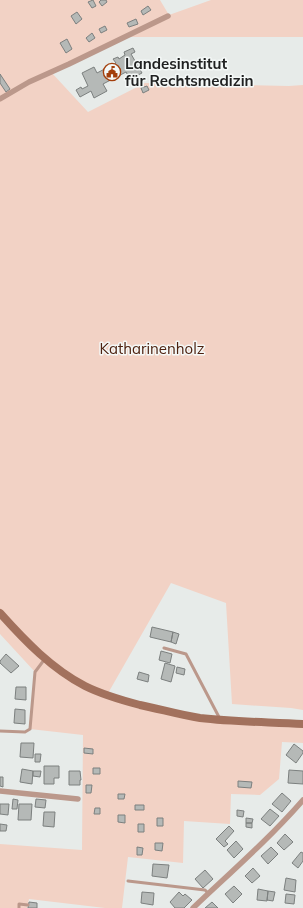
<svg xmlns="http://www.w3.org/2000/svg" width="303" height="908" viewBox="0 0 303 908" font-family="Mulish,sans-serif">
<style>
.green{fill:#f2d2c5}
.building{fill:#b5b9b7;stroke:#7c807f}
.lines{fill:none;stroke-linecap:round;stroke-linejoin:round}
.lane{stroke:#bb988b;stroke-width:3}
.street{stroke:#bb988b;stroke-width:5.5}
.secondary{stroke:#a2715d;stroke-width:8}
.labels{text-anchor:middle;dominant-baseline:central;stroke-width:3;stroke-linejoin:round;paint-order:stroke}
.poi-label{font-size:15px;font-weight:bold;fill:#202121;stroke:#f4f8f7;text-anchor:start}
.park-label{font-size:15px;fill:#4d210f;stroke:#f4f8f7}
</style>
<rect width="100%" height="100%" fill="#e7ebe9"/>
<path class="green" d="M0,0H160L169,15L211,0H303V37H126L51,72L88,112L145,83L289,86L303,85V710L291,708L232,704L226,603L171,583L107,695L199,717L303,724V743L282,742L279,779L260,795L231,794L230,824L184,821L183,863L128,857L122,908H105L29,899L27,908H0V844L82,850L83,735L30,729L35,672L0,634Z"/>
<path class="building" d="M93,0L96,6L92,8L88,2Z
M101,0H106L107,2L102,6L99,2Z
M148,6L151,10L143,15L141,11Z
M77,12L82,19L76,24L71,16Z
M136,19L138,24L129,27L127,23Z
M105,26L107,30L101,33L99,29Z
M92,33L95,38L89,42L86,38Z
M67,39L72,49L66,53L60,43Z
M133,48L135,52L131,54L142,73L130,79L126,72L103,84L107,91L94,98L91,91L80,97L76,90L81,87L82,89L88,86L82,73L94,67L97,73L116,63L113,59L118,57L119,59L125,55L124,52Z
M0,74L10,89L6,92L0,83Z
M147,86L149,90L143,93L141,88Z
M152,627L173,632L171,642L150,637Z
M173,632L179,634L176,644L171,642Z
M161,651L172,654L170,663L159,660Z
M6,654L19,666L11,673L0,663V661Z
M165,663L175,666L171,682L161,679Z
M177,667L185,669L184,675L176,673Z
M139,672L149,675L148,682L137,679Z
M16,687H26V700L15,699Z
M15,709L25,710V724L14,723Z
M21,743H34L33,758L20,757Z
M294,744L303,751V753L296,763L286,755Z
M84,748L93,749V754L84,753Z
M35,754H41L40,762H35Z
M44,766H59V778H54V784H44Z
M93,768H100V774H93Z
M22,769L33,771L32,784L20,782Z
M289,770L303,771V784L288,783Z
M33,771H41L40,777L33,776Z
M69,771H80L81,780H80V785H69Z
M0,777H3V787L0,786Z
M238,781L252,782L251,788L238,787Z
M86,785H92L91,793H86Z
M282,793L291,801L282,812L272,804Z
M118,794H125L124,799H118Z
M13,799L18,800L17,809H12Z
M36,799L46,800L45,808L35,807Z
M0,804H9L8,815L0,814Z
M19,804H32L31,820H18Z
M135,805H144V810H135Z
M95,808H100V814H94Z
M270,809L279,816L270,826L261,819Z
M237,810L244,811L243,817L237,816Z
M44,812H55L54,827L43,826Z
M118,815H125V823L118,822Z
M157,818H163V826H157Z
M246,818L253,819L252,823H246Z
M246,823H252V828L246,827Z
M0,824L7,825L6,831H0Z
M138,824H144V832H138Z
M229,826L234,831L225,841L228,844L224,847L216,839Z
M285,834L293,842L284,850L277,843Z
M236,841L243,849L234,858L227,850Z
M155,843H163L162,851L155,850Z
M137,847L143,848L142,855H137Z
M271,847L278,854L268,864L261,856Z
M301,852L303,853V861L298,868L292,863Z
M153,864L169,865L167,878L152,876Z
M253,868L260,876L252,883L245,876Z
M205,870L213,879L203,888L195,879Z
M286,878L296,880L295,892L284,890Z
M234,886L242,894L233,903L225,894Z
M258,889L268,891L267,901L257,900Z
M268,891L275,892L273,901L267,900Z
M142,892L154,893L153,905L141,903Z
M179,892L183,896L185,894L192,900L184,908H175L170,902Z
M286,894L295,895L294,904L285,903Z
M29,902L37,903V908H28Z
M212,902L218,908H205Z"/>
<g class="lines">
<path class="lane" d="M164,648L186,654L220,719
M0,731L25,732L30,729L35,672L44,660
M128,881L205,890L208,893
M19,908V904L28,905"/>
<path class="street" d="M0,99L29,82L69,64L168,16
M0,791L78,799
M193,908C230,873 269,839 303,800"/>
<path class="secondary" d="M0,613C25,641 52,669 85,686C103,695 121,700 140,705C160,709 180,715 200,718C234,722 269,722 303,724"/>
</g>
<defs>
<symbol id="civic-ring" viewBox="-11 -11 22 22"><circle r="9.5" fill="#f4f8f7" stroke="#a33f0c" stroke-width="1.5"/><path d="M-.6-6.5H3V-4.5H.6V-3L4-1V1h2V6H-6V1h2V-1L-.6-3ZM-1.2 2.5V6h2.4V2.5Z" fill="#a33f0c"/></symbol>
</defs>
<g fill-rule="evenodd">
<use href="#civic-ring" x="102" y="62" width="20" height="20"/>
</g>
<g class="labels">
<g class="poi-label">
<text x="125" y="63">Landesinstitut<tspan x="125" dy="17">für Rechtsmedizin</tspan></text>
</g>
<g class="park-label">
<text x="152" y="348">Katharinenholz</text>
</g>
</g>
</svg>
